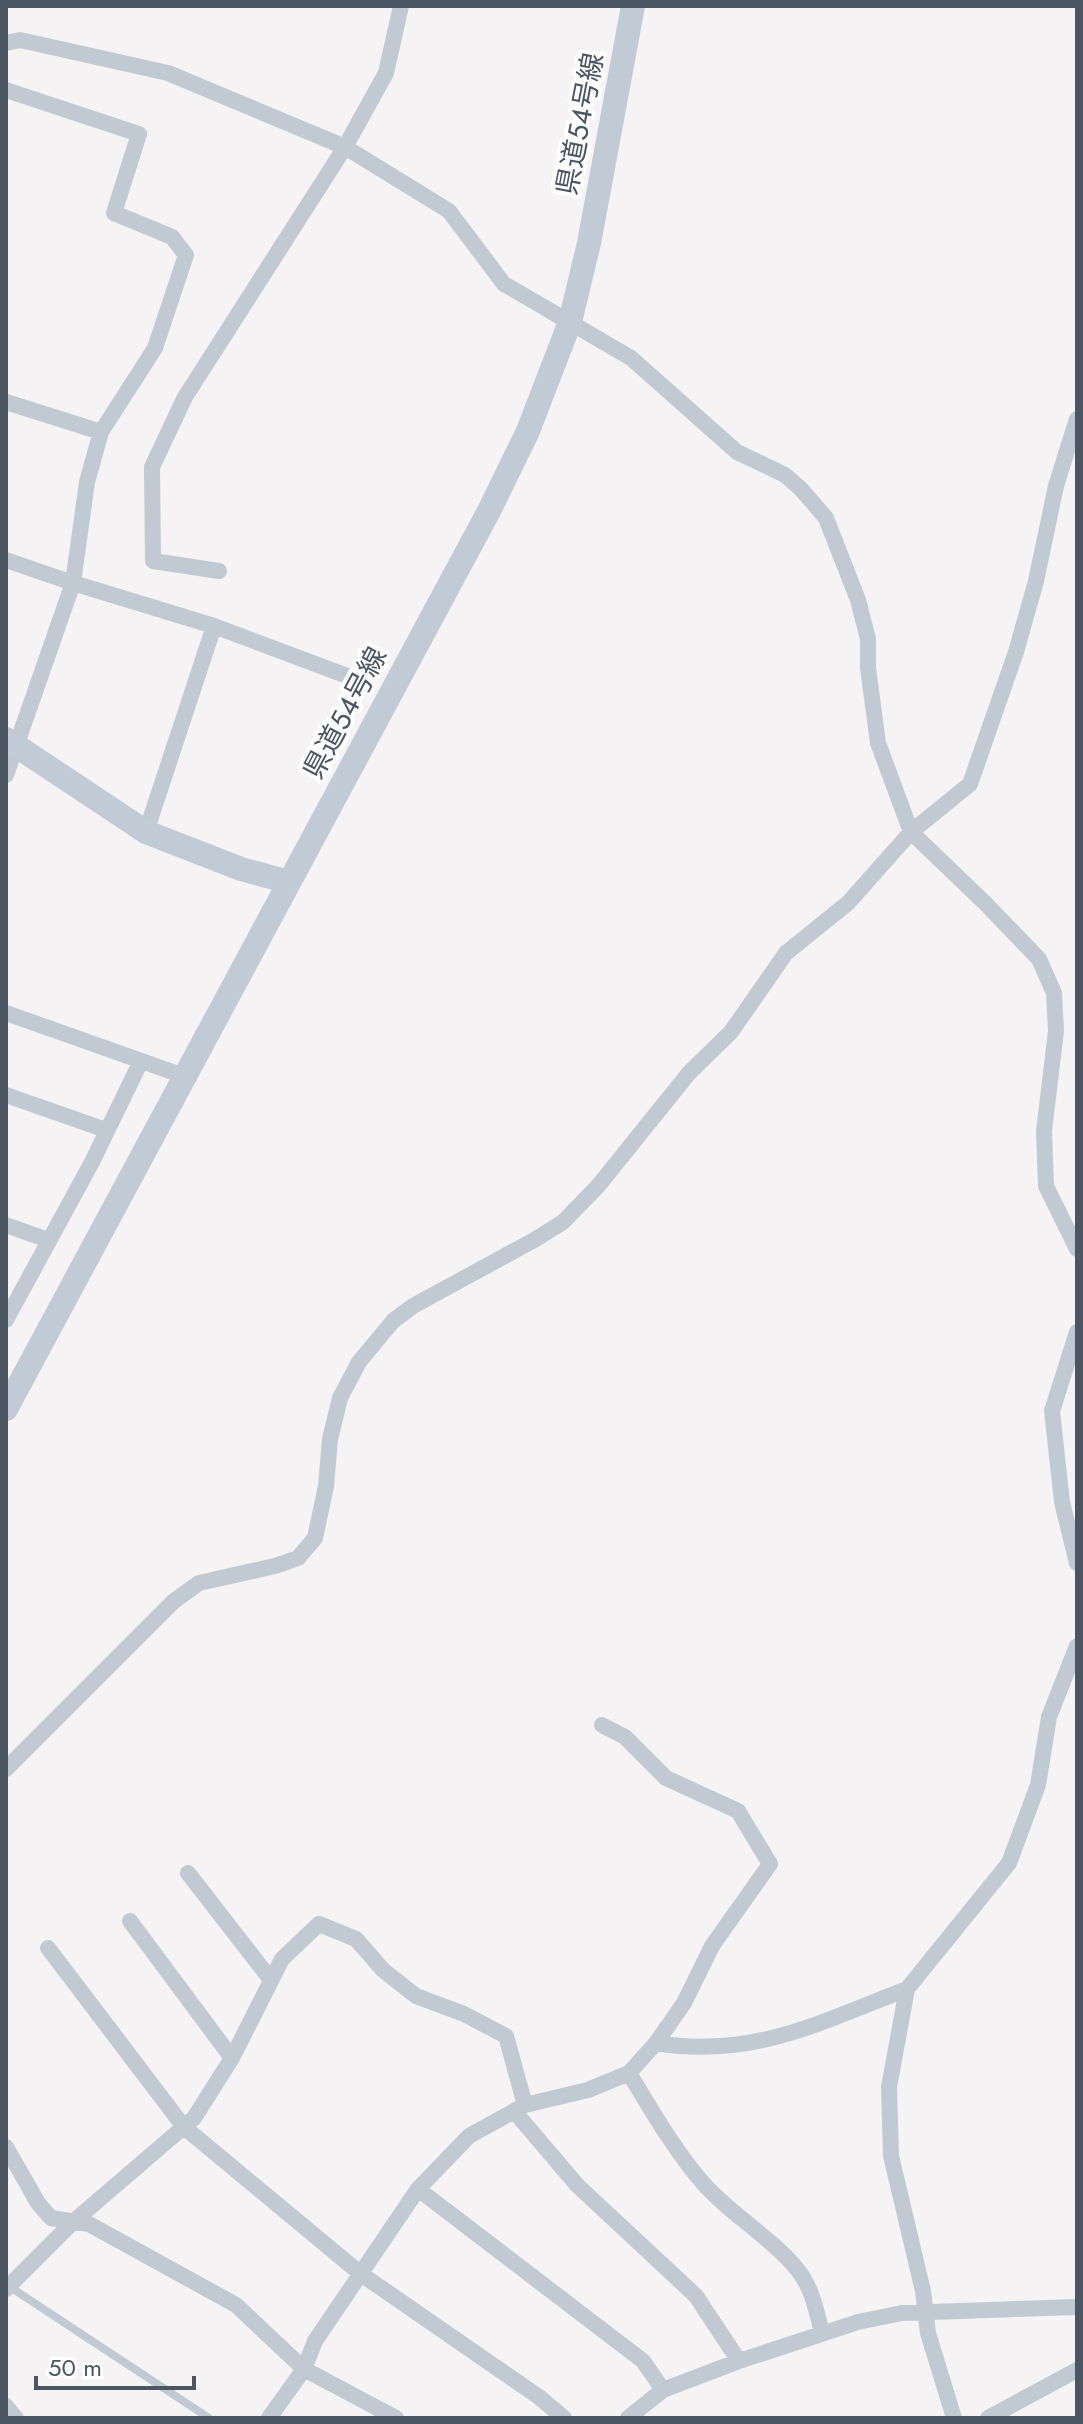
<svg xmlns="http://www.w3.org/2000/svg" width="1083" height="2424" viewBox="0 0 1083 2424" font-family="Jost,'Noto Sans JP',sans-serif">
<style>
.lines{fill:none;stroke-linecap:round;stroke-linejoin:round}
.lane{stroke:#c1cad2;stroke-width:8}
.street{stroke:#c1cad2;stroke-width:16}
.secondary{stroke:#c1cbd6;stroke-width:24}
.labels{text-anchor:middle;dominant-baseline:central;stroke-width:8;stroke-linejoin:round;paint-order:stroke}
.street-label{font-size:28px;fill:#4a5661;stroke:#fff}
</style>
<rect width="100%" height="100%" fill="#f5f3f3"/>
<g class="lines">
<path class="lane" d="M7,2285L209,2418"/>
<path class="street" d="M6,43L20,40L168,73L345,147L449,211L504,284L631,358L737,452L785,475L801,489L826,518L858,600L868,639V668L878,743L911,832L985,903L1039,959L1054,993L1056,1031L1044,1131L1046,1186L1077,1249
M6,90L139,134L114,213L172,237L186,255L155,348L101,432L87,482L73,583L214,626L350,677
M6,402L101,432
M6,560L73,583L6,775
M219,571L153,561L152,467L185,397L345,147L386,73L401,6
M146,832L214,626
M6,1013L184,1076
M6,1095L106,1130
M6,1225L48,1240
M6,1320L92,1162L141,1061
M1077,1332L1052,1411L1062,1502L1077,1563
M602,1725L625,1737L666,1778L738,1811L770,1864L712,1946L684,2003L656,2043
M6,1769L174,1601L199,1583L275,1566L298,1558L315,1538L326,1486L330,1439L340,1398L359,1362L393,1321L413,1306L536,1239L563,1222L598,1186L689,1073L731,1032L786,953L848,903L911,832L970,784L1016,652L1036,581L1056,486L1077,419
M188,1873L271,1980
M130,1921L232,2058
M48,1948L184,2127L361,2274L539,2397L564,2418
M629,2073C650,2108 671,2144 697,2176C725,2211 770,2236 797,2269C812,2287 816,2310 822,2332
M514,2111L577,2185L696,2296L739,2361
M6,2147L38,2203L51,2218L89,2224L236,2305L304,2369L396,2418
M418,2189L643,2361L663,2390
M6,2289L73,2222L194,2118L232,2058L282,1959L319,1924L356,1939L383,1970L416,1996L464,2014L506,2036L525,2105L588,2090L629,2073L656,2043C752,2059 821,2022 907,1989
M6,2406L16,2418
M269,2418L304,2369L315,2341L418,2189L469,2136L525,2105
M628,2418L663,2390L739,2361L858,2322L902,2313L1077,2307
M954,2418L928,2333L923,2291L891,2156L889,2087L907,1989L1009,1863L1038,1785L1049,1717L1077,1646
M988,2418L1077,2370"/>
<path class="secondary" d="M6,739L146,832L241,869L289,882
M6,1409L490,509L528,431L570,322L589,243L633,6"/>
</g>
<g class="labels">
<g class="street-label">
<text transform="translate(580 124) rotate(-79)">県道54号線</text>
<text transform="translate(345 713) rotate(-62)">県道54号線</text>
</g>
</g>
<rect width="1083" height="2424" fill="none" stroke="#4a5661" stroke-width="16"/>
<path d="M36 2376v12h158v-12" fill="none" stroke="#4a5661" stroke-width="4"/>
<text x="48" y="2376" font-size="24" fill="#4a5661" stroke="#ffffff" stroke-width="6" paint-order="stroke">50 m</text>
</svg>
